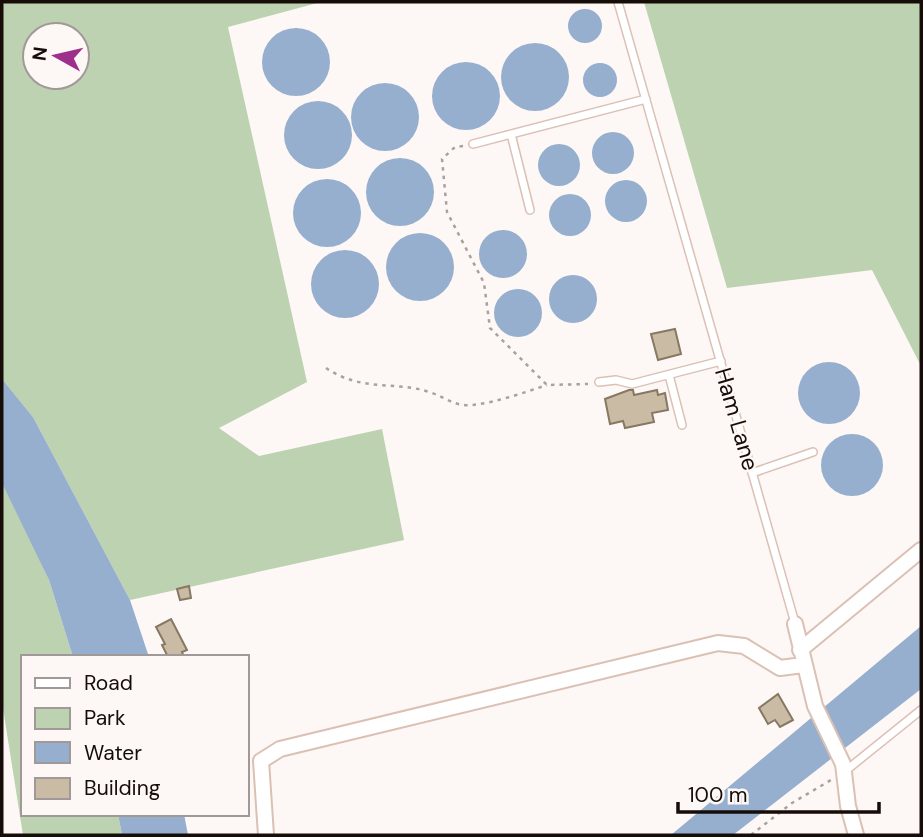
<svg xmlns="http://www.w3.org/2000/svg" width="923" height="837" viewBox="0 0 923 837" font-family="'DM Sans',sans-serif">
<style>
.green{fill:#bdd2b1;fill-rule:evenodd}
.water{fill:#96afce}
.building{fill:#c9bba4;stroke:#867863;stroke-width:2}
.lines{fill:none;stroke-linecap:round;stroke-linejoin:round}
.service-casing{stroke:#dbc0b4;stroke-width:10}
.minor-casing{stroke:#dbc0b4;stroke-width:18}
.path{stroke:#a8a19e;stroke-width:2.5;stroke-dasharray:3.5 5;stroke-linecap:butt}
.service{stroke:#fff;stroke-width:7}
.minor{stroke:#fff;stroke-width:14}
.labels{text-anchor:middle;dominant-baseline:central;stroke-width:5;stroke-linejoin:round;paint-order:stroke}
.street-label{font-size:23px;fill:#160d09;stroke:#fdf7f5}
</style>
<rect width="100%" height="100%" fill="#fdf7f5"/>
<path class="green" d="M2,2H321L228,27L307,382L219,428L259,456L382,429L404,540L130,600L33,417L2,379ZM35,35H77V77H35Z
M644,2H921V366L872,270L727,288Z
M2,483L10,495L49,580L73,657H23V814H118L122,835H23L2,702Z"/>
<path class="water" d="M568 26a17 17 0 1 1 34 0a17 17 0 1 1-34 0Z
M262 62a34 34 0 1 1 68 0a34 34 0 1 1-68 0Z
M501 77a34 34 0 1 1 68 0a34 34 0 1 1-68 0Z
M432 96a34 34 0 1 1 68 0a34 34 0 1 1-68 0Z
M583 80a17 17 0 1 1 34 0a17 17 0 1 1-34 0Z
M351 117a34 34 0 1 1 68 0a34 34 0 1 1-68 0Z
M284 135a34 34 0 1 1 68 0a34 34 0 1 1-68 0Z
M592 153a21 21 0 1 1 42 0a21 21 0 1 1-42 0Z
M538 165a21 21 0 1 1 42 0a21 21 0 1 1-42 0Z
M366 192a34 34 0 1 1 68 0a34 34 0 1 1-68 0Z
M293 213a34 34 0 1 1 68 0a34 34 0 1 1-68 0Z
M605 201a21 21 0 1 1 42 0a21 21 0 1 1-42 0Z
M549 215a21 21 0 1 1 42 0a21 21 0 1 1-42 0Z
M479 254a24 24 0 1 1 48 0a24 24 0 1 1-48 0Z
M386 267a34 34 0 1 1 68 0a34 34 0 1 1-68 0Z
M311 284a34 34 0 1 1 68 0a34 34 0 1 1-68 0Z
M549 299a24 24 0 1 1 48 0a24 24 0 1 1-48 0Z
M494 313a24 24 0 1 1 48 0a24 24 0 1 1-48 0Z
M798 393a31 31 0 1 1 62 0a31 31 0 1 1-62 0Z
M2,379L33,417L130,600L149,657H73L49,580L2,483Z
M821 465a31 31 0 1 1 62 0a31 31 0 1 1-62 0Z
M921,626V689L733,835H671Z
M118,814H184L188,835H122Z"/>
<path class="building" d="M675,329L681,354L658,360L651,334Z
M629,390H633L634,395L657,390L658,395L665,393L668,410L652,413L654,422L625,428L623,421L610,424L605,399Z
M189,586L191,598L180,600L177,589Z
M171,619L187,650L182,652L184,657H168L162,645L165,644L156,627Z
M778,694L793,720L780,727L775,720L768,724L759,708Z"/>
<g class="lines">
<defs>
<path id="service" d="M618,2L795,623
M511,134L530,210
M473,144L646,99
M669,375L682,425
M599,382L616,380L632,384L721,361
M752,473L813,452
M844,772L921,710"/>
<path id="minor" d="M795,624L815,706L843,764L848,806L856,835
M800,650L921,550
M266,835L261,761L280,749L718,643L744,646L780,668L803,665"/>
</defs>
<use href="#service" class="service-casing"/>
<use href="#minor" class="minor-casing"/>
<path class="path" d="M463,146L455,147L442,159L447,212L484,283L490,328L547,385L588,384
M326,368C363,393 397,380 432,393C446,398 456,407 473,405C497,402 523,393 547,385
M751,835L792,803L831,780"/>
<use href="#service" class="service"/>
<use href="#minor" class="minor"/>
</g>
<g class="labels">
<g class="street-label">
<text transform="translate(737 419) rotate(74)">Ham Lane</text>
</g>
</g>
<rect width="923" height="837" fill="none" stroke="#160d09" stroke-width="7"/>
<rect x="21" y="655" width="228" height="161" fill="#fdf7f5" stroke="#a19997" stroke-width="2"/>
<rect x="35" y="678" width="35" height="10" fill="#ffffff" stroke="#a19997" stroke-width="2"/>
<text x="84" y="690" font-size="21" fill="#160d09">Road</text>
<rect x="35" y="708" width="35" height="21" fill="#bdd2b1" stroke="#a19997" stroke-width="2"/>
<text x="84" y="725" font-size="21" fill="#160d09">Park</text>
<rect x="35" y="742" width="35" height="21" fill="#96afce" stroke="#a19997" stroke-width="2"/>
<text x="84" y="760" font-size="21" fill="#160d09">Water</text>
<rect x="35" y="778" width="35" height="21" fill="#c9bba4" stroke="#a19997" stroke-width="2"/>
<text x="84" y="795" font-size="21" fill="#160d09">Building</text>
<g transform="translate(56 56) rotate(278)"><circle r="33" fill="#fdf7f5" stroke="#a19997" stroke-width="2"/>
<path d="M0-5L12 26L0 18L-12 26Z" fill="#9f2f8c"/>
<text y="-10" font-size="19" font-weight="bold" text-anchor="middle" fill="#160d09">N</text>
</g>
<path d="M678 802v10h201v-10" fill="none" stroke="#160d09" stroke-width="3.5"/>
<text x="688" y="802" font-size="21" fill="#160d09" stroke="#fdf7f5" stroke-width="5" paint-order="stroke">100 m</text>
</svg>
